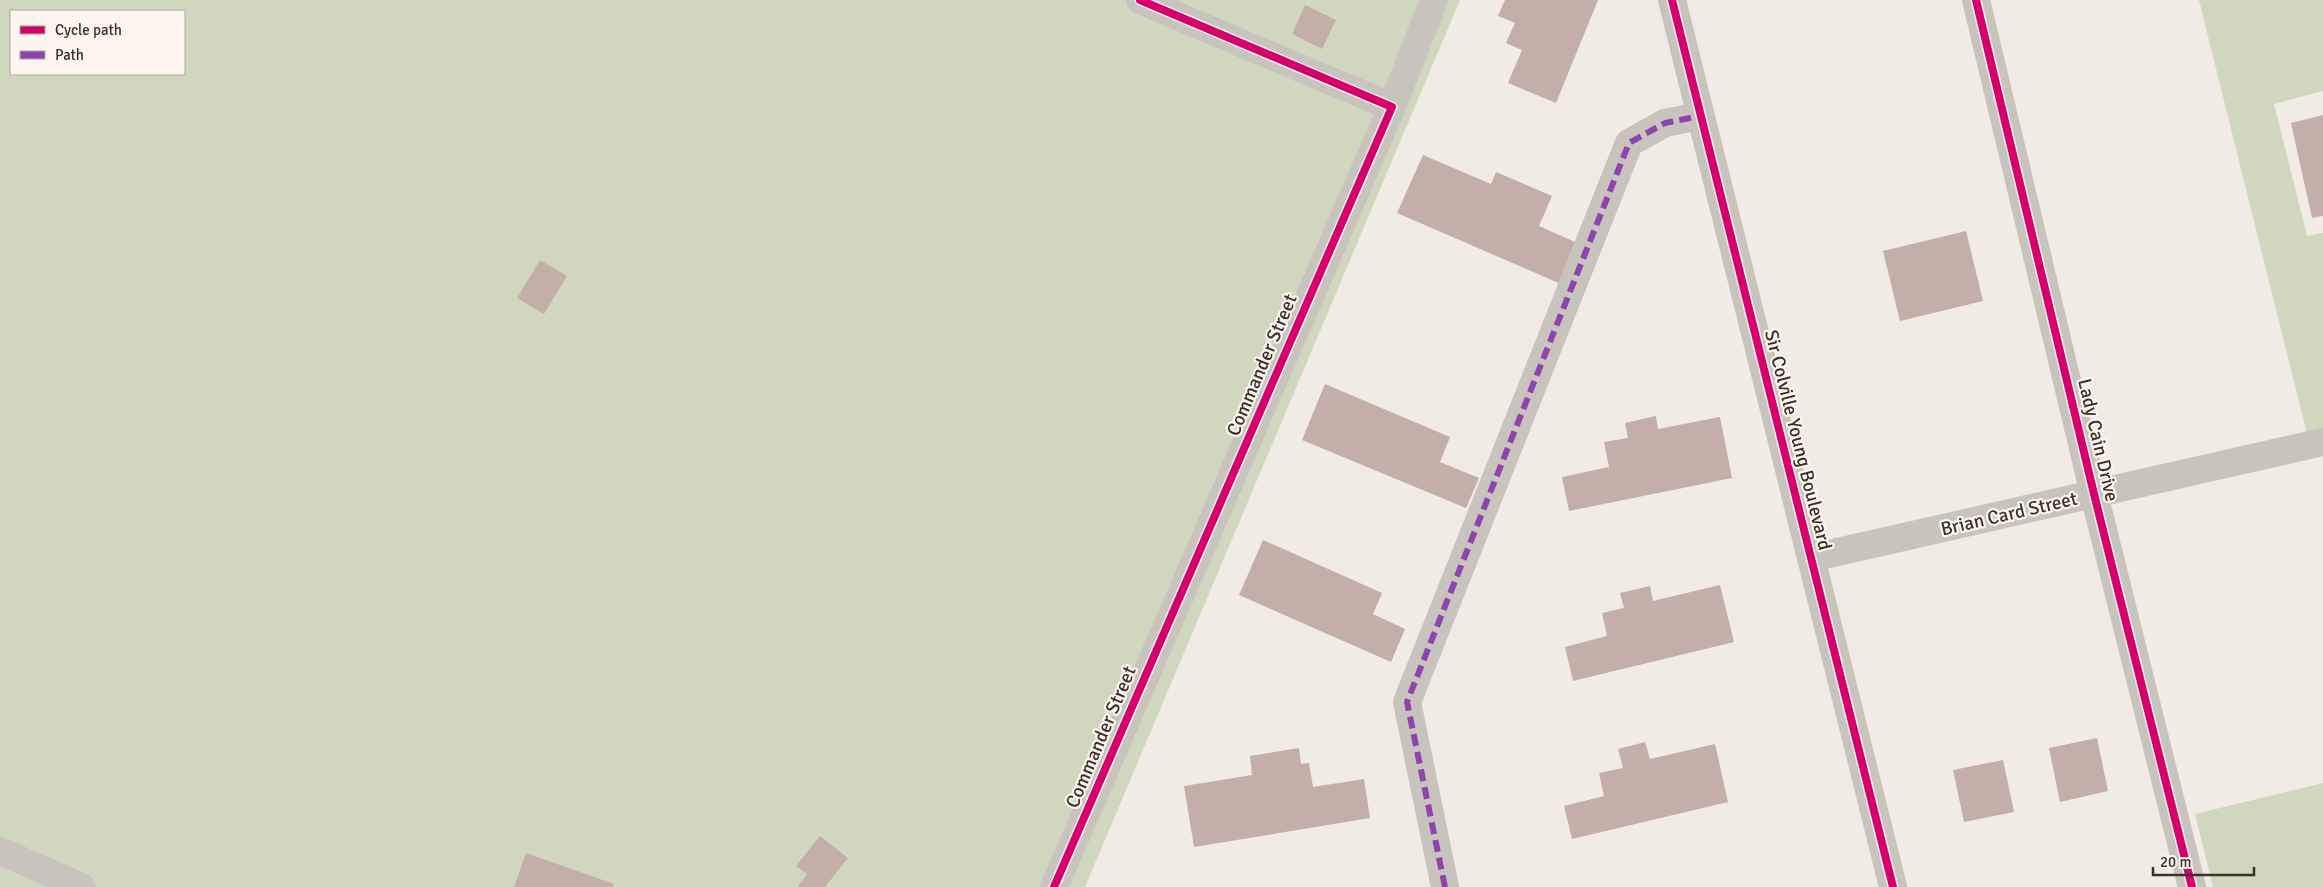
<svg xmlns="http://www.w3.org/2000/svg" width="2323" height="887" viewBox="0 0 2323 887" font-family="Signika,sans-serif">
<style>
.green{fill:#d1d6bf;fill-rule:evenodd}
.building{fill:#c3afa7}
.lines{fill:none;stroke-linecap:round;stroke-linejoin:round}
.street{stroke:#c9c3be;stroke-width:28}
.quiet{stroke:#8e44ad;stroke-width:6;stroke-dasharray:12 6;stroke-linecap:butt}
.cycleway-casing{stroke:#fbf5ee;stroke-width:11}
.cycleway{stroke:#d6006c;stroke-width:8}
.labels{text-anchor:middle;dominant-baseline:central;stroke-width:4.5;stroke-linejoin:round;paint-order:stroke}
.street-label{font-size:19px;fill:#3b302b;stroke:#fbf5ee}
</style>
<rect width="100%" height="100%" fill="#f0ebe5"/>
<path class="green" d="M0,0H1460L1085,887H0ZM11,11H184V74H11Z
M2199,0H2323V91L2274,104L2307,236L2323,233V430L2307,434Z
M2323,783V887H2213L2195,814Z"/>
<path class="building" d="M1505,0H1598L1556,103L1508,83L1522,50L1506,43L1515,23L1498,16Z
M1305,5L1336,20L1322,49L1292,34Z
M2323,115V216L2312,218L2291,123Z
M1423,155L1491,184L1496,172L1552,196L1539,226L1584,246L1568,287L1397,213Z
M1966,231L1983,301L1900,321L1883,251Z
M540,260L567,276L544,314L517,298Z
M1325,384L1450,437L1440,462L1479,478L1466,508L1302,440Z
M1656,416L1658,429L1720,417L1732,478L1569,511L1562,477L1609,467L1604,442L1628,438L1625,423Z
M1263,540L1382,593L1373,614L1405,629L1391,662L1239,595Z
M1720,585L1734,642L1573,681L1565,647L1607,636L1602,613L1624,608L1620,593L1650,586L1653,601Z
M2097,738L2108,791L2060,802L2049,748Z
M1645,742L1650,759L1715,744L1728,802L1572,839L1564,806L1604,796L1599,773L1623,768L1618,749Z
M1299,748L1301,764L1309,763L1313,787L1364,779L1370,818L1194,847L1184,786L1252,775L1250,756Z
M2003,760L2014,812L1964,822L1953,770Z
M820,836L848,858L825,887H799L798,886L807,874L796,866Z
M526,853L614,884L613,887H514Z"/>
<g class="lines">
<path class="street" d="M1672,0L1893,887
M1976,0L2094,494L2192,887
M1392,107L1434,0
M1811,558L2323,442
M0,851L82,887
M1054,887L1392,107L1140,0
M1445,887L1407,702L1629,143L1665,123L1700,116"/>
<path class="quiet" d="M1445,887L1407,702L1629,143L1665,123L1700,116"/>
<defs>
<path id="cycleway" d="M1672,0L1893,887
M1976,0L2094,494L2192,887
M1054,887L1392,107L1140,0"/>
</defs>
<use href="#cycleway" class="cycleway-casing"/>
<use href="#cycleway" class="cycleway"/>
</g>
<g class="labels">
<g class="street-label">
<text transform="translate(1262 365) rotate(-67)">Commander Street</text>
<text transform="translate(1798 440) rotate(76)">Sir Colville Young Boulevard</text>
<text transform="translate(2098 440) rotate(77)">Lady Cain Drive</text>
<text transform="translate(2009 514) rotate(-13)">Brian Card Street</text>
<text transform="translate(1101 737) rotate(-67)">Commander Street</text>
</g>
</g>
<rect x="10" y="10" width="175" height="65" fill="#fbf5ee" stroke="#aea6a0"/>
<rect x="20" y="26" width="25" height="8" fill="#d6006c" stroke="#aea6a0"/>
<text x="55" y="35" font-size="15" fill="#3b302b">Cycle path</text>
<rect x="20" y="51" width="25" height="8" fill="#8e44ad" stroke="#aea6a0"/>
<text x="55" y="60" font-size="15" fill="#3b302b">Path</text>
<path d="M2153 867v8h101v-8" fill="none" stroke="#3b302b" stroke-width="2.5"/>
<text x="2160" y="867" font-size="15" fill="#3b302b" stroke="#fbf5ee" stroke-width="4" paint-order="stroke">20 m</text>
</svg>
